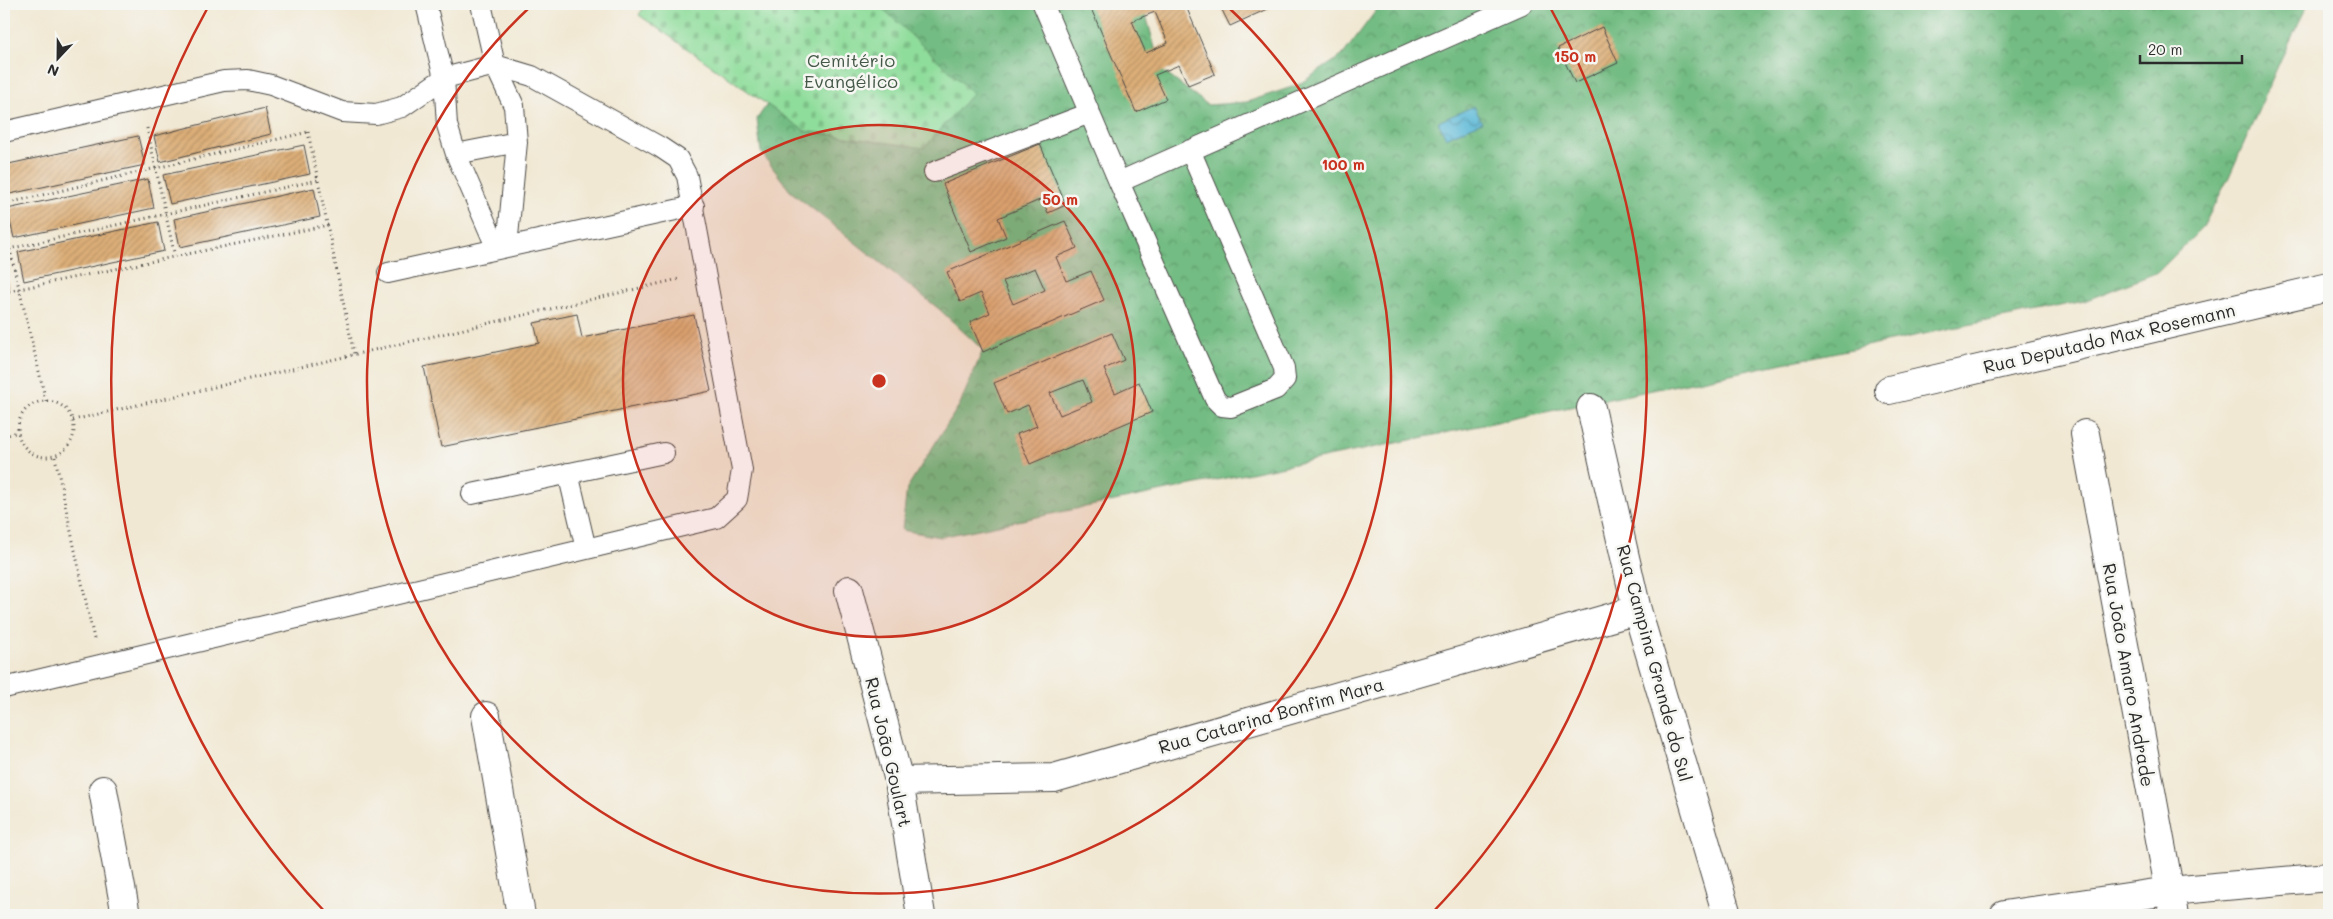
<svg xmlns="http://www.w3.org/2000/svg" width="2333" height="919" viewBox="0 0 2333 919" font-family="Mali,sans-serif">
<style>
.forest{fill:url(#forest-crowns);stroke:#4f7457}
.cemetery{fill:url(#cemetery-stones);stroke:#5d8463}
.water{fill:url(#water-waves);stroke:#427281}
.building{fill:url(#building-hatch);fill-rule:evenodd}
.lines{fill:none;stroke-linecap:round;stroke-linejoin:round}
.lane-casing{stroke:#494744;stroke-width:22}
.street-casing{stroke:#494744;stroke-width:30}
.path{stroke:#494744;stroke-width:3;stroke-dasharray:1 4;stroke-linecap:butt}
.lane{stroke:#fff;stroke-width:20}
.street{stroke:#fff;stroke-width:28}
.ring{fill:none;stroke:#c8321e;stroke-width:2.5}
.labels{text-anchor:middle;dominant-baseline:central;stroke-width:5;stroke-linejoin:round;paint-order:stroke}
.park-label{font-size:18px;fill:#445847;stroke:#f6f6f2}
.street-label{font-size:18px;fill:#2b2b2b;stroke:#f6f6f2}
.centre{fill:#c8321e;stroke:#f6f6f2;stroke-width:2.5}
.ring-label{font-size:15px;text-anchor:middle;font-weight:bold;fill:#c8321e;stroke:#f6f6f2;stroke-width:5;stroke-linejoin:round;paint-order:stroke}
</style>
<defs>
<pattern id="forest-crowns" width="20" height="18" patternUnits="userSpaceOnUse" patternTransform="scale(1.25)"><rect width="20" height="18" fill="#73bc83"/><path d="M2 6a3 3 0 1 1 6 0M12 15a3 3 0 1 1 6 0" fill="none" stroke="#5f996b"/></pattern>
<pattern id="cemetery-stones" width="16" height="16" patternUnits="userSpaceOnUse" patternTransform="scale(1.25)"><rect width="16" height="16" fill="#8fdd9b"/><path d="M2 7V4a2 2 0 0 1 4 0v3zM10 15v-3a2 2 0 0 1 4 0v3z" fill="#7cbe86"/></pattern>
<pattern id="water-waves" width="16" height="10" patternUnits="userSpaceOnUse" patternTransform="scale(1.25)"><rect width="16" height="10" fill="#59b8d7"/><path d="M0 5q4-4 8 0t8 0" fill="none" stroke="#4a96af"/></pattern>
<pattern id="building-hatch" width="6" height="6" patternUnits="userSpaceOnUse" patternTransform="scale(1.25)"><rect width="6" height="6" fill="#ddaf78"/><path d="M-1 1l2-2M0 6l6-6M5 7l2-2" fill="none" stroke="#b38f63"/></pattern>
</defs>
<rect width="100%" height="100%" fill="#f6f6f2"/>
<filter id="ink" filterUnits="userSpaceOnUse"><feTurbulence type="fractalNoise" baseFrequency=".02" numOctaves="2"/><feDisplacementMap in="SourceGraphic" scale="10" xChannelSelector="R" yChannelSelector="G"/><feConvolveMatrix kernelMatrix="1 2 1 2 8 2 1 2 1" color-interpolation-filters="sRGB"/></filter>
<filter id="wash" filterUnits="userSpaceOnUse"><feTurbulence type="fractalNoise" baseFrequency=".0096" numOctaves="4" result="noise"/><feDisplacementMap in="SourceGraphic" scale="20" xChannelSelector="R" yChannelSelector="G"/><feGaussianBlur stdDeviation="1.12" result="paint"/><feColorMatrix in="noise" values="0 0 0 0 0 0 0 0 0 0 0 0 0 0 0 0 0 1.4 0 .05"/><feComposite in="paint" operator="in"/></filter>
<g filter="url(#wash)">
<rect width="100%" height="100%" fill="#f1e8d3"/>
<path class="forest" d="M873,4H1143L1161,70L1208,105L1247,102L1298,85L1342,56L1381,4H2308L2281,59L2229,177L2203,227L2158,272L2084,301L940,537L902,530L907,488L960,404L983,350L939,309L790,191L761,152L757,119L772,97Z"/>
<path class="cemetery" d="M646,4H878L973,93L924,148L805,131L639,15Z"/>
<path class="water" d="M1474,106L1482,122L1446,138L1438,122Z"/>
<g id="blocks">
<path class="building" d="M1089,4H1185L1215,74L1188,85L1179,65L1155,75L1166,99L1136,112ZM1155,12L1168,43L1146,53L1132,21Z
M1219,4H1278L1230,26Z
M1602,27L1618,63L1575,83L1558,48Z
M265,108L271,134L160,162L154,136Z
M138,136L145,165L5,195L4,165Z
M1040,144L1066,205L1048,213L1042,199L998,218L1006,237L971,252L943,184Z
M304,145L310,174L170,204L163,175Z
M148,179L154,208L14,238L7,209Z
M314,188L320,217L180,247L174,219Z
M1065,221L1077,248L1056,257L1066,281L1091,271L1104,300L983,352L970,322L990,313L981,293L960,302L947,272ZM1035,268L1045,290L1013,304L1003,281Z
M158,222L164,251L24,281L18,252Z
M4,268L9,288L4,290Z
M577,314L582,338L694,315L711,391L441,447L424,367L539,343L534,323Z
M1112,333L1124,360L1104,369L1115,393L1139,382L1152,412L1030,464L1017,434L1037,426L1028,405L1007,414L994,383ZM1083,380L1092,402L1060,415L1050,393Z"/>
</g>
</g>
<g filter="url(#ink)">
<use href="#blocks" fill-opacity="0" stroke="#494744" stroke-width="1"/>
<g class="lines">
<defs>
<path id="lane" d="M426,4L444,78L447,125L456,154L497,249
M481,4L495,65L514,106L517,142L507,247
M1043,4L1119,182L1522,4
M4,132L224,81L248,80L271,85L342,112L376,114L402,107L444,78L495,65L532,76L660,147L678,159L687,176L742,470L737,499L716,518L4,688
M456,154L517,142
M934,172L1090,113
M1119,182L1215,399L1222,406L1231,407L1276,389L1285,379L1284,368L1190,150
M388,273L694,206
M568,473L586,549
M472,494L664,453"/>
<path id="street" d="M1889,390L2329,287
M1591,408L1637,610L1727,915
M2085,434L2174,915
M849,590L899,781L921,915
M486,716L521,915
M899,781L1054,778L1637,610
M103,790L126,915
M2004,915L2169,891L2329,877"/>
</defs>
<use href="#lane" class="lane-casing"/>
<use href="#street" class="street-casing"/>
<path class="path" d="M147,128L175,257
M308,132L354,354
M4,204L308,132
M4,225L46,401
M4,250L318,180
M4,292L328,225
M18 429a28 28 0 1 1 56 0a28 28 0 1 1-56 0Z
M73,420L679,279
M4,436L18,432
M55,457L94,639"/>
<use href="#lane" class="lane"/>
<use href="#street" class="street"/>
</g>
</g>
<circle cx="879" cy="381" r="256" fill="#c8321e" fill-opacity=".12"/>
<g class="ring">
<circle cx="879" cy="381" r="256"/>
<path d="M1228 7A512 512 0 1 1 530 7"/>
<path d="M327 914A768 768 0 0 1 207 9M1551 9A768 768 0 0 1 1431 914"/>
</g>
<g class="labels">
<g class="park-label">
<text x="851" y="60">Cemitério<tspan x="851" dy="21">Evangélico</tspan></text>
</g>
<g class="street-label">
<text transform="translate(2109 338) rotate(-13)">Rua Deputado Max Rosemann</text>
<text transform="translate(1655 663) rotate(75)">Rua Campina Grande do Sul</text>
<text transform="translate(2129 675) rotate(80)">Rua João Amaro Andrade</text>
<text transform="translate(1271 715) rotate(-16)">Rua Catarina Bonfim Mara</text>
<text transform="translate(889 752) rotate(77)">Rua João Goulart</text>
</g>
</g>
<circle cx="879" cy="381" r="8" class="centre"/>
<g class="ring-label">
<text x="1575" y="62">150 m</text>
<text x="1343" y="170">100 m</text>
<text x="1060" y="205">50 m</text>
</g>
<rect width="2333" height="919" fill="none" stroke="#f6f6f2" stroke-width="20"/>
<g transform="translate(58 58) rotate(202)" stroke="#f6f6f2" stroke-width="4" paint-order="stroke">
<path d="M0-4L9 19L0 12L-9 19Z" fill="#2b2b2b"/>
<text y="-8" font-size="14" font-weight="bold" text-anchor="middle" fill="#2b2b2b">N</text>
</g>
<path d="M2140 55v8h102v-8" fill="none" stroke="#2b2b2b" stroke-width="2.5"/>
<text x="2148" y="55" font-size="15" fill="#2b2b2b" stroke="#f6f6f2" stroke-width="4" paint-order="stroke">20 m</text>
</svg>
